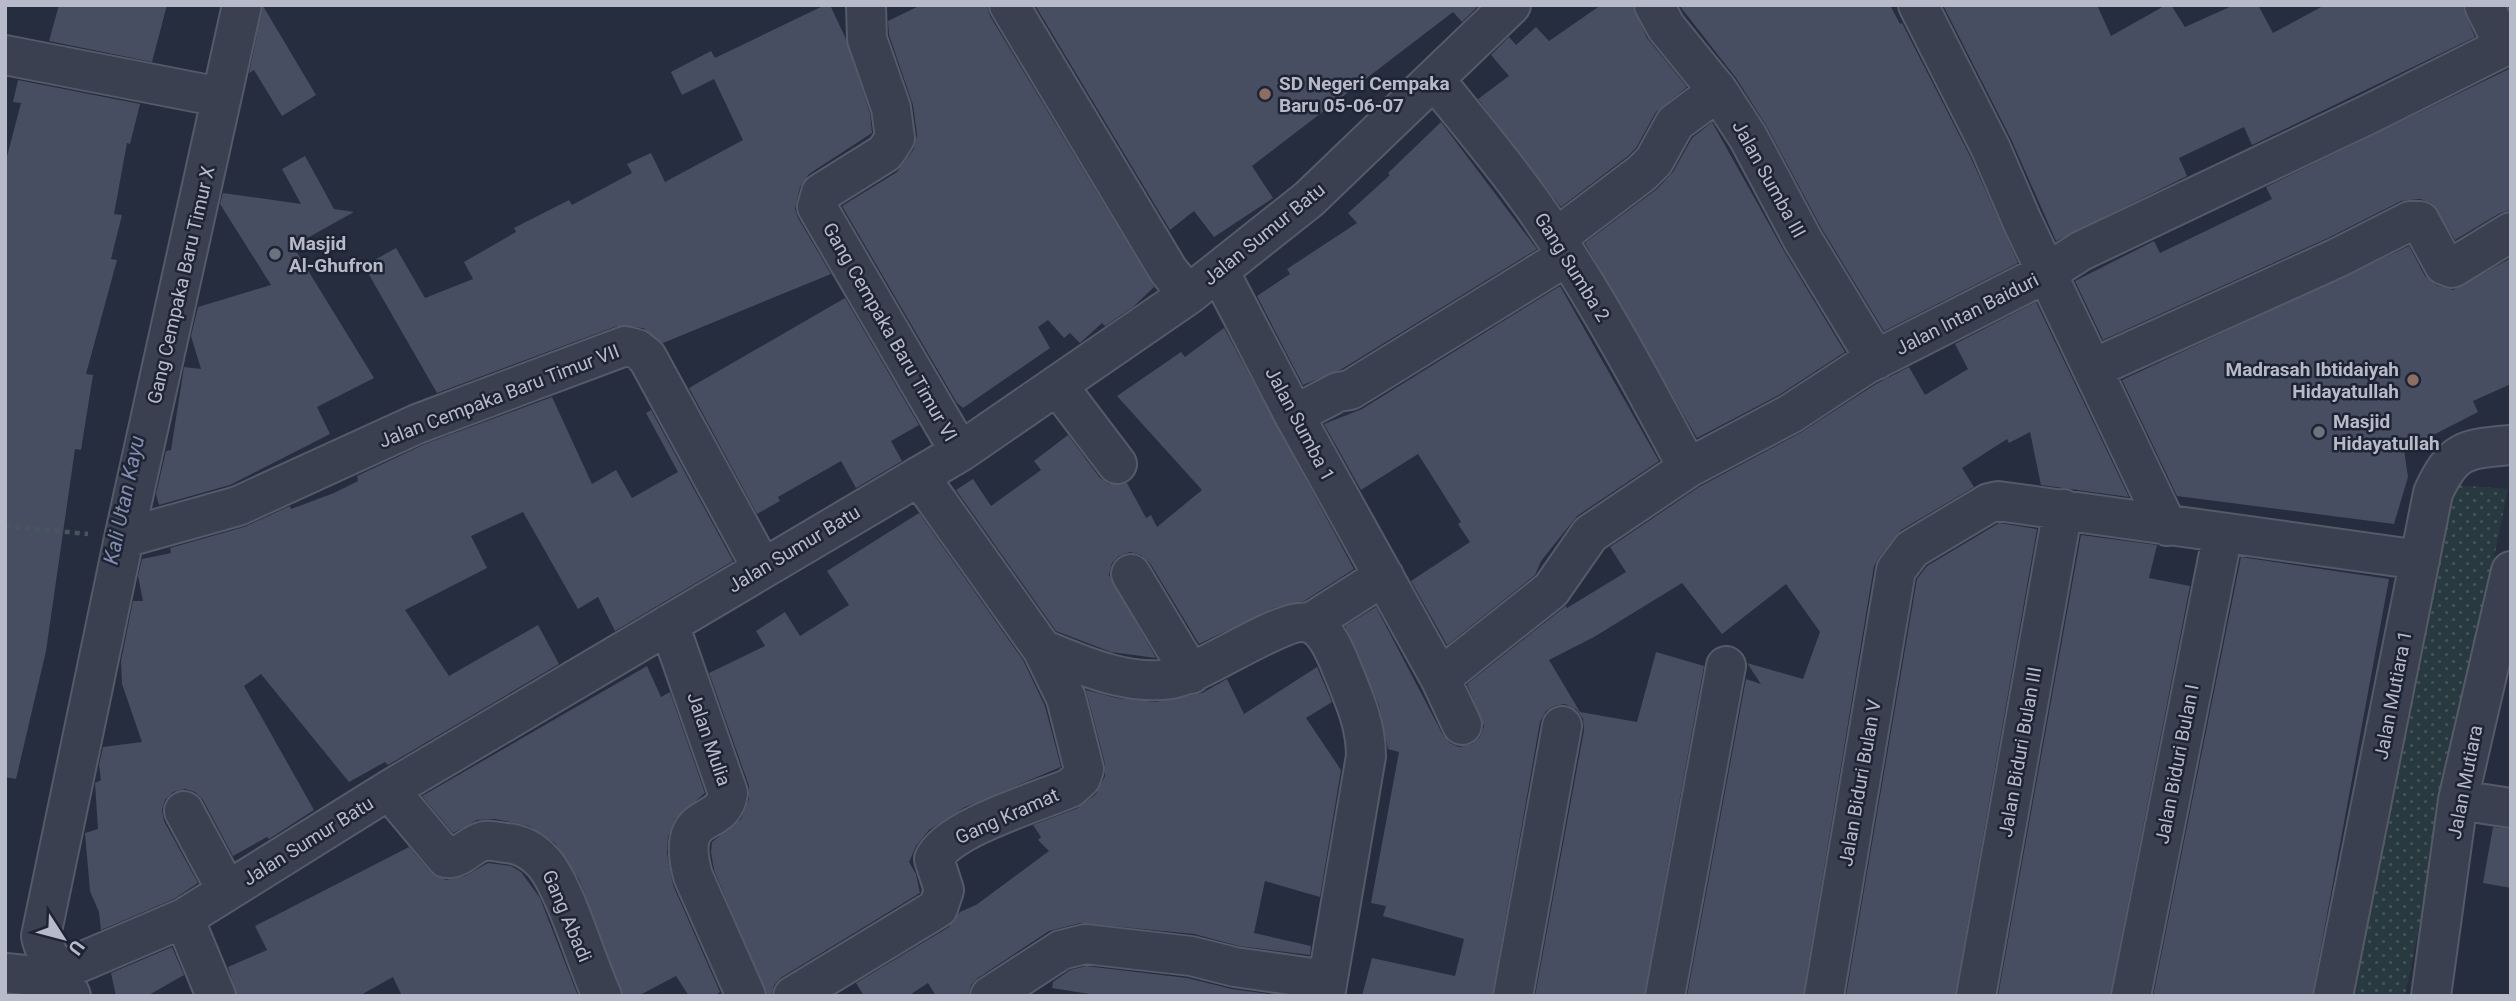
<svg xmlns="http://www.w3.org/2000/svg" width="2516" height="1001" viewBox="0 0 2516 1001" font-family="Roboto,sans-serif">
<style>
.park{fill:url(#park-dots)}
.building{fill:#484e62}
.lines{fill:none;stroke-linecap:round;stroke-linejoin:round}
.minor-casing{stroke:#555a69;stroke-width:42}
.path{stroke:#46565d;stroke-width:4.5;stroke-dasharray:5 5;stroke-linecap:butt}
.minor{stroke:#3a404f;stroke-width:38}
.education-dot{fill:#8d6e63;stroke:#1f2434;stroke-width:2.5}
.worship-dot{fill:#6b7280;stroke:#1f2434;stroke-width:2.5}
.labels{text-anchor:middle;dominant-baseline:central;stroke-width:5;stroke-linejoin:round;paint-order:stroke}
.poi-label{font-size:19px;font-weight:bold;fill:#b7bbc9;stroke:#1f2434;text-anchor:start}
.street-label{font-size:19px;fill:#b7bbc9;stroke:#1f2434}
.water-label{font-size:21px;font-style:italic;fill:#808daf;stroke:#1f2434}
</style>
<defs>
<pattern id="park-dots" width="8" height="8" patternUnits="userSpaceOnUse" patternTransform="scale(1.75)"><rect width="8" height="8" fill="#283940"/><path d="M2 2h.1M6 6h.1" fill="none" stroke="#45545a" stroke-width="1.8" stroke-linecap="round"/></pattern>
</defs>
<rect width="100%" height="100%" fill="#262d3f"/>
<path class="park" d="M2455,485L2508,489L2405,996H2344L2423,514Z"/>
<path class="building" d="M59,5H167L152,62L49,41Z
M825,5H830L845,37L870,113L872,133L809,174L800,187L795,209L798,218L831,274L663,343L643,328L617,326L437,393L364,266L396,248L425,298L473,279L464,262L516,232L514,228L569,200L572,205L632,173L627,164L651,153L665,182L743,140L714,79L682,95L671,72L711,51L715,58Z
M921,5H987L990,16L1154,287L1133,307L1105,326L1102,323L1080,343L1070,333L1064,338L1048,320L1038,327L1050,348L963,408L957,403L842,206L897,172L914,149L917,135L913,105L889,35L888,21Z
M1035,5H1479L1462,22L1453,12L1252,166L1273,198L1214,237L1194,211L1170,230Z
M1601,5H1632L1647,38L1687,87L1656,112L1636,148L1628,156L1561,207L1478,99L1509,76L1491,55L1509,37L1516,45L1536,27L1549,41Z
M1679,5H1890L1900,24L1902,23L1971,158L2018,263L1884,331L1822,229L1766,125L1736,78Z
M1943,5H2097L2111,36L2166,5H2171L2185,27L2234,5H2258L2273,33L2325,5H2462L2475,37L2252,145L2244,127L2179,158L2187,176L2056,241L2011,139Z
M263,6L316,95L282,116L254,70L249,73Z
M2511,68V210L2500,213L2455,240L2432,203L2420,199L2401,201L2328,238L2103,340L2075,281L2154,241L2160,253L2272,199L2266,187Z
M18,80L140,104L130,144L127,143L114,214L122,215L111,259L117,260L86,374L93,375L81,450L75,449L46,651L16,779L5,777V164L21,103L13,102Z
M1441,122L1537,249L1342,369L1303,385L1257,296L1290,274L1287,269L1357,223L1348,213L1390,175L1388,173Z
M1712,122L1784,251L1845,352L1779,395L1697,438L1585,243L1657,189L1673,172L1692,138Z
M305,156L334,209L354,212L293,246L374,378L317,407L330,434L230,485L159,505L156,494L166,451L171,450L184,367L201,369L191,336L198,307L271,285L220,204L223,193L301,204L282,169Z
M2409,246L2425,276L2436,285L2453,290L2511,258V384L2473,401L2478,412L2404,450L2408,477L2394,524L2177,496L2122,380Z
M1560,286L1659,461L1577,516L1541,561L1535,575L1447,645L1411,581L1470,542L1458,524L1461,522L1418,454L1361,490L1324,424L1362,409Z
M845,298L919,425L891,441L902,461L856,488L841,461L778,497L780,501L757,514L689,388Z
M2036,302L2129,497L2041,485L2030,432L2009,443L2007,439L1962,468L1974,487L1901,530L1879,557L1874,566L1803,996H1687L1746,679L1761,684L1747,663L1803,679L1820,632L1786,584L1722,634L1682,583L1594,637L1549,660L1580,712L1637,722L1656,652L1704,666L1644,996H1535L1584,730L1583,719L1577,710L1565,704L1554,706L1546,711L1540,722L1492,996H1362L1372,958L1455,976L1464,939L1383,916L1386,906L1371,903L1399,752L1388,749L1379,705L1345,626L1376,607L1443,735L1450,743L1459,747L1472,744L1480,737L1484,726L1467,684L1566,606L1567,608L1626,572L1610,547L1699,487L1800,433L1876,384L1909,367L1925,395L1968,369L1955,344Z
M1224,328L1354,569L1304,601L1273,608L1199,644L1150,563L1141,555L1130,552L1119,556L1112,563L1109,575L1156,658L1111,652L1056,631L956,490L973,479L991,506L1041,470L1034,461L1068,435L1100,478L1109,484L1127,483L1146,518L1151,515L1157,527L1202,490L1117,396L1181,352L1185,357Z
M552,397L592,484L616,470L632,498L678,472L646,413L651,410L733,561L615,631L598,597L578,609L523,512L471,536L487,568L405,610L449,676L538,625L559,664L388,765L385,762L349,782L261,674L244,686L314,810L269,839L267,837L233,856L203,800L195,792L185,789L173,792L165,800L162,810L164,821L198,883L174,899L101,930L99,912L90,891L85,833L98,829L95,783L101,780L99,765L103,747L142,742L122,684L121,661L133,601H143L138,576L142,559L171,553L170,548L244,527L290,506L291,509L334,493L358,481L357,476L425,444Z
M919,513L1023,660L1045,706L1061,767L965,807L929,830L916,846L909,862L916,874L920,893L782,977L774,985L771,996H767L714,870L711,852L712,842L741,819L749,799V786L709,673L765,646L756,631L785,612L800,636L849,605L827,571Z
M1999,523L2037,529L1955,996H1846L1917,579L1927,566Z
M2081,535L2157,545L2149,578L2190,586L2110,996H1998Z
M2241,557L2389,579L2312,996H2153Z
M647,666L661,697L670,692L705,793L675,819L668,837L667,853L673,885L720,992L714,996H689L676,976L638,996H623L579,879L555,843L529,826L495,819L477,820L453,833L422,796Z
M1317,667L1332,702L1306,718L1341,770L1320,897L1265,881L1254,933L1311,946L1310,955L1239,946L1194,934L1080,923L1049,931L978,978L971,985L968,996H936L928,983L908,996H864L856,983L949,927L960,912L976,905L1049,851L1038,840L1041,837L1033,825L1078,808L1096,794L1105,776V764L1086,690L1117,698L1156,702L1202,693L1227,679L1244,714Z
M2493,827L2511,829V888L2483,883Z
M409,847L430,872L446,880L465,876L488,863L511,866L521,872L540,898L578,996H402L393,977L359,996H237L228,967L267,950L255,926Z
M172,947L184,975L147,996H116L111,973Z
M1086,966L1187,978L1232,989L1282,996H1102L1052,988L1053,982L1070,970Z"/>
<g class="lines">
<defs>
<path id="minor" d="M866,5L867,39L891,108L895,138L885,153L821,193L817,207L960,452
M1009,5L1168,270L1188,295
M1654,5L1666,27L1718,91L1748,137L1803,240L1876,360
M1918,5L1991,149L2022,221L2167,526
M2484,5L2504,46
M5,55L220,97
M1435,80C1476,131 1519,182 1555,237C1604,311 1646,390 1688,468
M1556,238L1642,173L1654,161L1675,123L1718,91
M1219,271L1294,415L1440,678L1462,725
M2094,368L2337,258L2410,221H2420L2444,265L2452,268L2511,232
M1057,385L1117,464
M1294,415L1338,392L1350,390L1567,256
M124,538L238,506L417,424L625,346L637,349L647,357L762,568
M1131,574L1191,674
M1310,623L1384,576
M669,624L728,793C723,831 674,805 693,876L746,996
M1042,649C1081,665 1127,686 1171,679C1203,674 1284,615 1309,623C1326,628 1336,654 1342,669C1354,699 1366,724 1366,756L1325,996
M1440,678L1551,590L1590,534L1688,468L1790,414L1865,365L2048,272L2081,251L2371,113L2511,43
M389,790L446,858C460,860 470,844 484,841C491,840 499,842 506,843C521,844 533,851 543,862C565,886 586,962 602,996
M2458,800L2511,808
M184,811L227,891
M184,918L216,996
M5,973L46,977L184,918L389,790L960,452L1188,295L1309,199L1511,5
M71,996C63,976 44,955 41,936L124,538L242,5
M793,996L938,908L944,890L934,859C948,828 1037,802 1070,788L1081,778L1084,769L1066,698L1042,649L919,476
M990,996L1061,950L1085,944L1191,956L1235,967L1327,980
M1513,996L1562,726
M1665,996L1726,666
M1824,996L1896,570L1912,549L1989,503L1998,501L2420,560
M1976,996L2063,509
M2131,996L2223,533
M2333,996L2433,493C2453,449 2465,449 2511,445
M2431,996L2458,800L2511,571"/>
</defs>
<use href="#minor" class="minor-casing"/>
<path class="path" d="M5,526L88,534"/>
<use href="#minor" class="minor"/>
</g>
<g class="education-dot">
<circle cx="1265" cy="94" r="7"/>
<circle cx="2413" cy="380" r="7"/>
</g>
<g class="worship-dot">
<circle cx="275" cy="254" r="7"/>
<circle cx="2319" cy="432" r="7"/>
</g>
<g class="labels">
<g class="poi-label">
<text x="1279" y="83">SD Negeri Cempaka<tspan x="1279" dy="22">Baru 05-06-07</tspan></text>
<text x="289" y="243">Masjid<tspan x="289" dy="22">Al-Ghufron</tspan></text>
<text x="2399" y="369" text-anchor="end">Madrasah Ibtidaiyah<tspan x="2399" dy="22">Hidayatullah</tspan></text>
<text x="2333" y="421">Masjid<tspan x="2333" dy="22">Hidayatullah</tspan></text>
</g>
<g class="street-label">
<text transform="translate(1769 179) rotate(61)">Jalan Sumba III</text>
<text transform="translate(1264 234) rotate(-39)">Jalan Sumur Batu</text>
<text transform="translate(1572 267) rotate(58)">Gang Sumba 2</text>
<text transform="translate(181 285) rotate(-77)">Gang Cempaka Baru Timur X</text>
<text transform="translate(1967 314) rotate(-27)">Jalan Intan Baiduri</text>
<text transform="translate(890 332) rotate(60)">Gang Cempaka Baru Timur VI</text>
<text transform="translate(499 396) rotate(-21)">Jalan Cempaka Baru Timur VII</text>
<text transform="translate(1300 424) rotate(62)">Jalan Sumba 1</text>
<text transform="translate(794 549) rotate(-31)">Jalan Sumur Batu</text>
<text transform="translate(2393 695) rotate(-79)">Jalan Mutiara 1</text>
<text transform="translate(709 739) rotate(71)">Jalan Mulia</text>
<text transform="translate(2020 752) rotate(-80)">Jalan Biduri Bulan III</text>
<text transform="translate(2177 764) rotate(-79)">Jalan Biduri Bulan I</text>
<text transform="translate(2465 782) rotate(-79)">Jalan Mutiara</text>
<text transform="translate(1860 783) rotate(-80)">Jalan Biduri Bulan V</text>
<text transform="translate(1007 816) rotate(-24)">Gang Kramat</text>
<text transform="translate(308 841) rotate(-32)">Jalan Sumur Batu</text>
<text transform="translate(567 916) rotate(67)">Gang Abadi</text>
</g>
<g class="water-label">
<text transform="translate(124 500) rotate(-78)">Kali Utan Kayu</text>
</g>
</g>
<rect width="2516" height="1001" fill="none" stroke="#b7bbc9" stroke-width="14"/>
<g transform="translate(63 938) rotate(126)" stroke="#1f2434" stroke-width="5" paint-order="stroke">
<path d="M0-5L12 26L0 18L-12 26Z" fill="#b7bbc9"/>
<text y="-10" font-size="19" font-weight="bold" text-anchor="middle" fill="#b7bbc9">U</text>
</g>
</svg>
